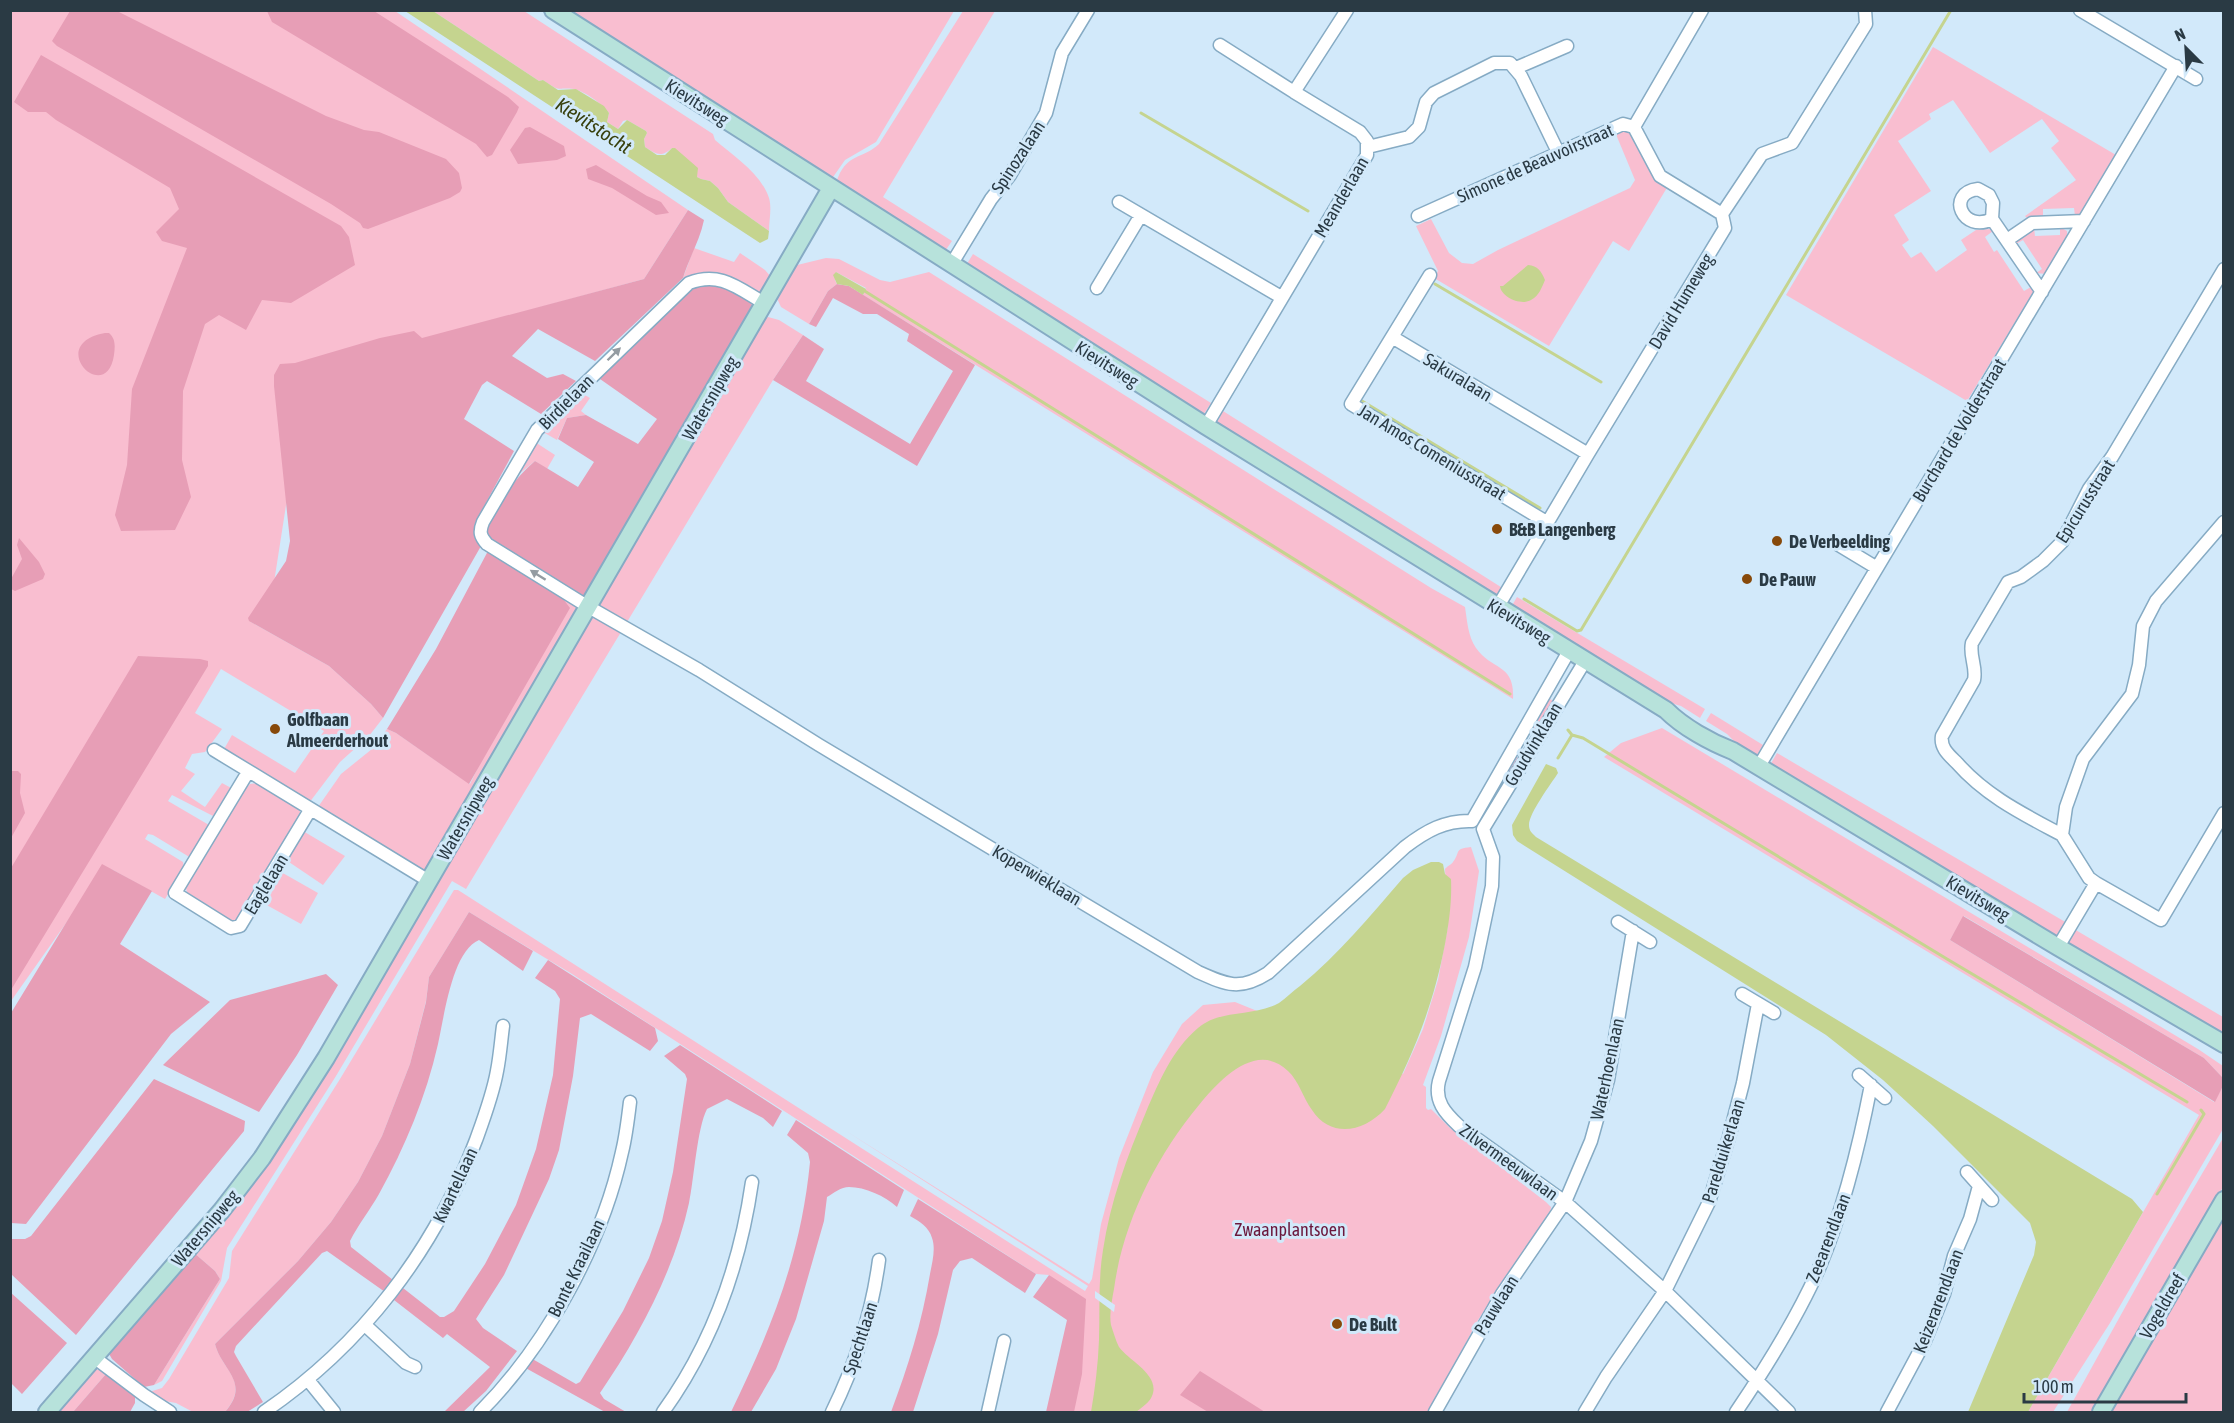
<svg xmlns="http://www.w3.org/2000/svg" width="2234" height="1423" viewBox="0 0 2234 1423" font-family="'Asap Condensed',sans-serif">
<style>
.green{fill:#f9bed0}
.forest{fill:#e79eb6}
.water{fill:#c5d48f}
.pier{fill:#d2e9fa}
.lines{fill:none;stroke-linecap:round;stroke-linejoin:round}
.stream{stroke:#c5d48f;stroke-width:3}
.street-casing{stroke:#86abc4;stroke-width:15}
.secondary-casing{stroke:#86abc4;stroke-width:20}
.street{stroke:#fff;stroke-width:12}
.secondary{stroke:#b7e2db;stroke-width:16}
.oneway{fill:#949ca2}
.poi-dot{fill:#87490a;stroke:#d2e9fa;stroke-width:2}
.labels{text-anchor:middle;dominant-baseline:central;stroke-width:6;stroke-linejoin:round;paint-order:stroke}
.street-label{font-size:18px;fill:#2a3a44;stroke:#d2e9fa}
.poi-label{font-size:18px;font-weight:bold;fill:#2a3a44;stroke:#d2e9fa;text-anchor:start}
.park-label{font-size:18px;fill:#6b173c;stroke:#d2e9fa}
.water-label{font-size:20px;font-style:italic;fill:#38400d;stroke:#d2e9fa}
</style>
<rect width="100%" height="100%" fill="#d2e9fa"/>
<path class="green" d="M11,11H395L688,210L644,279L408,343L289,486L273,589L251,622L329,666L371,704L383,718L369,736L340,762L309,803L223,751L232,735L295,773L324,731L221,669L195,713L222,729L205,752L192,754L185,768L195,774L181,791L205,807L222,783L233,789L217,818L172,795L168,801L209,825L191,858L153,835L148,834L145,839L183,862L184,869L165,899L113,870L105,868L11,1001Z
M433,11H524L713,134L715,140C734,156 761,174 769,198C772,208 769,221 769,231L728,202L718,188L710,181L701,179L697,177L696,173L672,148C661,158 656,154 645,147L644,139L647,133L646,131L627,120L623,121L618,129L607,122L609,113C604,105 584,91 574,89C556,87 561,93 543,80L539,81Z
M562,11H954L876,142L845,160L831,180Z
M963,11H995L883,197L952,241L943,254L836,183C846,152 862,160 879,144Z
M1933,47L2116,155L2082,215L2075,216L2074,208L2043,209V218H2027L2025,216L2076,180L2051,148L2059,141L2042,119L1990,153L1953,100L1929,114L1931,119L1898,141L1931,191L1894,215L1909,240L1902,245L1911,258L1921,252L1936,272L1967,250L1961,240L1976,230L1991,229L1993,231L1985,237L1994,252L1997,250L2024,291L2031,287L2034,291L1967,401L1786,295Z
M1623,130C1644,131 1642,161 1653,175C1656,179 1663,183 1668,186L1629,251L1613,241L1549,346L1434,278L1438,271L1416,226L1431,219L1449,253L1462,263L1473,264L1498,250L1630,188L1635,180L1615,132Z
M2060,227L2067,231V238L2046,274L2036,273L2042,269L2023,240L2016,244L2017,239L2034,228L2035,236L2060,235Z
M694,248L734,262L740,253L765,270L771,277L765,291L759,294L709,273L683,278Z
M973,254L1211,403L1202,417L965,267Z
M826,258L839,259L880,280L890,282L929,272L1431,588L1465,607C1467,620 1468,637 1476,648C1492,671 1515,663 1513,699L863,295L866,288L836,272L835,280L837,284L828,291L809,324L781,307L775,294L789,267Z
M768,317L779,320L803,335L773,380L466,889L452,881L336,1076L227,1248L221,1281L162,1381L154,1385L220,1279L215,1271L193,1252L333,1057L504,770L758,322Z
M583,394L590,398L581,411L586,415L567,418L557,440L543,432Z
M1223,411L1504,589L1497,601L1215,426Z
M535,442L555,455L547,469L535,461L519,474Z
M561,596L574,604L579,613L426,872H420L318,807L341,774L372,749L387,729L396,733L470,784Z
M1517,597L1705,709L1700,718L1681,706L1657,699L1510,609Z
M1548,698L1555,702L1536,733L1529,729Z
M1711,713L1763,745L1755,759L1745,752L1727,734L1706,721Z
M1662,728L2198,1049L2223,1066V1078L2204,1058L1964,916L1950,940L2214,1102L2223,1086V1129L2110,1323L2053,1412H2028L2199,1115L1604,757L1621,743Z
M1777,753L2067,923L2061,935L2051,937L1769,767Z
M1514,755L1521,760L1485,818L1479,814Z
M259,783L297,807L301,813L300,821L236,922H229L188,896L186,888L243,791L250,784Z
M303,831L345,856L323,885L286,860Z
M1471,847L1479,871L1469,937L1441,1036L1423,1085L1426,1087V1108L1428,1110L1431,1109L1450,1128L1546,1202L1551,1207L1550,1214L1478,1320L1429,1412H1061L1079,1304L1049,1275L1036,1274L572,974L469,912L429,977L426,1001L410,1064L382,1136L358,1182L331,1222L298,1261L215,1344C222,1371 251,1381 225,1412H193L176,1403L165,1401L149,1392L162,1388L169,1379L229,1278L232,1251L340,1079L454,890H458L1085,1291L1088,1286L846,1131L1089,1284L1092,1279L1101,1224L1119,1158L1153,1072L1182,1024L1203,1005L1235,1002L1370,1057L1403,1074L1423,1029L1438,980L1448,926L1445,869C1445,868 1453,863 1453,862C1461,852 1453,849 1471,847Z
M281,872L318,893L301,924L263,903Z
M2074,929L2223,1017V1036L2070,949L2068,939Z
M2223,1138V1187L2095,1412H2067L2148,1266Z
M2223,1210V1412H2108Z
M93,1369L100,1370L106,1374L73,1412H53Z"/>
<path class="forest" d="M70,11H117L326,116L364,130L379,132L446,159L459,173L462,188L460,192L450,198L368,229L363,228L360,223L331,204L57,46L52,41Z
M267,11H374L508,97L519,107L517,112L492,155L487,157L476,144L272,22Z
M41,55L341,226L349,237L355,265L291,303L262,300L246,330L219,315L205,324L183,391L182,460L191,497L175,530L121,531L115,515L127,465L132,389L187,248L162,241L156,232L179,209L170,188L56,120L46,112H28L14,102Z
M530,127L564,146L566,156L557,160L518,164L510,150L525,128Z
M596,165L647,196L661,202L669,213L656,215L612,188L588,179L586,169Z
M688,210L704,220C700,240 689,258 683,278L595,361L538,329L512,356L547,378L563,374L576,381L541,414L487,381L482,385L464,419L514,451L475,523L474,534L481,546L383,718L371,704L329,666L249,621L248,618L286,561L290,541L274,386V375L280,364L295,363L380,338L414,331L422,338L644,279Z
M723,284L750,300L754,310L587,598L579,597L487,538L484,530C499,504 512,480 535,461L578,487L594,462L558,439L567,418L586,415L638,444L657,419L600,379L691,286Z
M837,284L849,286L975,365L917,466L773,380L803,335L824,349L806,381L910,444L953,371L907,341L909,334L877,314H863L833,298L816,327L809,324L828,291Z
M105,333H109C116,339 115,347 114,355C106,407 44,344 105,333Z
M19,538L39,562L45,574L43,579L15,591L11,589V579L22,559L17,545Z
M488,551L561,596L570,608L469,784L396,733L387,729L436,649Z
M138,656L200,659L208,661V666L11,990V868Z
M11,771H18L21,774L20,793L25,813L11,838Z
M102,864L152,891L120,944L210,1002L171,1034L26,1224L11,1223V1013Z
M469,912L533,951L523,971L479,940C452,951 444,1018 438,1044C426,1097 405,1147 379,1194C370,1210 358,1225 350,1241L351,1247L393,1280L385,1292L327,1251L322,1253L236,1346L234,1352L236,1356L263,1402L247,1412H225C251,1382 222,1371 215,1344L298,1261L331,1222L358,1182L382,1136L410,1064L426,1002L429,977Z
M1963,916L2204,1058L2223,1078V1086L2215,1102L1950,940Z
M548,960L655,1028L658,1041L650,1051L591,1014L580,1018L573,1076L559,1150L549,1179L504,1275L476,1319L483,1328L517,1351L486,1391L463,1412H444L490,1367L447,1334L443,1338L394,1300L403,1288L440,1317H444L454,1311L485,1264L516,1205L536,1149L553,1075L560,999L555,991L535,978Z
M326,974L338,985L297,1055L259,1112L163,1065L230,1000Z
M680,1045L782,1111L773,1127L763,1118L727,1099L707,1109C697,1128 694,1180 689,1203C674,1271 639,1336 600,1393L604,1399L626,1412H605L522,1366L529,1357L576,1384L580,1382L623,1311L649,1258L662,1221L673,1172L687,1079L685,1074L664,1056Z
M154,1079L245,1121L244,1131L76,1335L11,1274V1239H25L31,1236Z
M796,1120L904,1190L897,1207C885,1196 865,1187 849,1187C841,1187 834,1193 827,1197L824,1221L796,1319L776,1369L751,1412H731C771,1329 801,1256 810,1162L808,1153L787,1135Z
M918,1199L1036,1274L1025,1293L972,1258L960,1261L953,1270L938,1334L913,1412H891C908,1367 922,1322 930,1274C932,1263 936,1249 932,1238C929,1227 919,1221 910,1216Z
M193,1252L215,1271L220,1279L154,1385L144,1387L112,1359L108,1352Z
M1049,1275L1086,1299L1082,1374L1074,1412H1046L1067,1320L1033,1297Z
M10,1292L67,1343L22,1394L11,1383Z
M1200,1371L1265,1412H1208L1180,1395Z
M106,1374L135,1395V1403L130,1412H73Z"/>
<path class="water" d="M405,11H433L539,81L543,80L558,90L576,89L604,106L609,113L607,122L618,129L627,120L646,131L647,133L644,139L645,147L657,155H665L672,148H675L698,168L697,177L701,179L710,181L718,188L728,202L769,231L768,239L760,243Z
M1528,265C1538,266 1541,271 1545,280C1542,287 1539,296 1531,300C1521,306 1501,297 1500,286H1503Z
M836,272L866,289L863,295L849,286L837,284L833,275Z
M1546,764L1556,768L1558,773C1551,784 1529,813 1529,825C1529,831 1532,833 1536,837L2132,1199L2143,1212L2028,1412H1968L2034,1255L2036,1242L2030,1223L1933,1126L1883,1080L1826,1035L1517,841L1513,835L1512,825Z
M1431,862H1439L1443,864L1445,874L1451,879C1452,901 1449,923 1445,944C1433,1007 1414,1052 1385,1109C1364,1132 1331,1139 1312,1110C1303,1098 1299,1081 1288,1071C1256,1040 1219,1081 1199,1105C1156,1157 1123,1222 1114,1289C1112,1300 1109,1314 1111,1325C1113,1331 1116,1341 1119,1347C1129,1361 1161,1375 1152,1396C1150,1402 1141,1408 1136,1412H1091C1095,1389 1098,1365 1099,1340C1100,1310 1098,1280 1103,1250C1110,1202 1127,1157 1146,1112C1159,1082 1172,1050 1198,1028C1220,1009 1253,1017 1279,1003C1286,998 1293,991 1300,986C1339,954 1370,916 1403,878L1413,870Z"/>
<path class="pier" d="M1095,1291L1115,1305L1114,1312L1095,1298Z"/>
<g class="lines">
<path class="stream" d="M1141,113L1308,211
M1435,284L1601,382
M863,290L1510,694
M1362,401L1540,508
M1524,599L1577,631L1581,630L1951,10
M1568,730L1572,735L1583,738L1947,959L2187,1102
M1558,758L1572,735
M2157,1194L2204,1114L2201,1110"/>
<defs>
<path id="street" d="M2080,10L2196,79
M1220,45L1294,92
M1516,68L1567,46
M1634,127L1702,10
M1368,147L1409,137L1419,127L1426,102L1434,93L1494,63H1510L1521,76L1558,152
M1978,189L1989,195L1993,203L1992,219C1963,234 1945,193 1978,189Z
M1119,202L1281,297
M1418,216L1623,124L1634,127L1660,176L1722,214
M1992,219L2042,292
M2007,240L2032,223L2084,221
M951,265L991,199L1010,175L1046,113L1062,53L1088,10
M1430,275L1392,337L1588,454
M1097,288L1141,215
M764,303C738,288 720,271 689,283L537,430L483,522C479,532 480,536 487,544L587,606L699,670L819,745L1198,972C1227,985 1240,991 1268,973L1405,847C1426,831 1445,820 1472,821
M1392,337L1351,404L1548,523
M1206,426L1367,155V141L1360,132L1294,92L1347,10
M1834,542L1877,568
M1497,608L1588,454L1725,228L1722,214L1762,154L1792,143L1866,24L1865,10
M214,750L429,881
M1759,766L2176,66
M248,772L175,893L231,928L240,926L310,810
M1472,821L1569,651
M1483,829L1493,857L1492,886L1475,967L1439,1081C1434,1101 1445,1113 1459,1126L1565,1202L1665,1291L1789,1412
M1483,829L1585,661
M2062,835C2023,814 1986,796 1957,763C1949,755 1940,748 1942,736L1974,680C1977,667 1969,656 1972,643L2008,582L2021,577L2043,561L2062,542L2089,489L2112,457L2224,269
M2096,883L2089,878L2062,835L2066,807L2083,759L2132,694L2139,665L2143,626L2156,601L2224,522
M1618,922L1650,942
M2058,947L2096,883L2161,920L2224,813
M1742,994L1774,1013
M1859,1075L1885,1098
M1967,1172L1992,1200
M365,1325L406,1363L415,1367
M95,1358L144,1395L170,1412
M308,1380L334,1412
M264,1412C362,1345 434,1251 476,1140C484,1118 493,1094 497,1071C500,1056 501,1041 503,1026
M480,1412C546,1346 602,1244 622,1152C626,1136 628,1119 630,1102
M663,1412C712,1344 740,1265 752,1182
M832,1412C855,1365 872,1313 879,1260
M988,1412L1004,1341
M1435,1412L1502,1294L1565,1202L1591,1141L1608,1080L1633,931
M1585,1412L1606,1377L1665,1291L1709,1202L1729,1137L1743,1083L1758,1004
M1736,1412C1767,1366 1798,1317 1820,1266C1844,1208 1859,1147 1871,1085
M1887,1412L1925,1341L1944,1294L1954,1256L1970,1219L1979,1186"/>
<path id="secondary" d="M553,10L1206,426L1666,710C1683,727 1710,742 1733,751L2058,947L2224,1044
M47,1412L222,1210L262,1158L326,1058L831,188
M2101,1412L2224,1200"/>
</defs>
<use href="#street" class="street-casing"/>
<use href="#secondary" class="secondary-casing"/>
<use href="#street" class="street"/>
<use href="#secondary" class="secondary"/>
</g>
<defs><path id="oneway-solid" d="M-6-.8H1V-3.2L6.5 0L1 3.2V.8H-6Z" transform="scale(1.5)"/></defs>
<g class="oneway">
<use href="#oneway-solid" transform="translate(614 354) rotate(-44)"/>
<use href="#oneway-solid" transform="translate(538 575) rotate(-148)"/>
</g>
<g class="poi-dot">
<circle cx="1497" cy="529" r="6"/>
<circle cx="1777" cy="541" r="6"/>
<circle cx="1747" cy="579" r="6"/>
<circle cx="275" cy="729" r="6"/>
<circle cx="1337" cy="1324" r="6"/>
</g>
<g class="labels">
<g class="street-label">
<text transform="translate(697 102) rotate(32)">Kievitsweg</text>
<text transform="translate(1018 157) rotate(-57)">Spinozalaan</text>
<text transform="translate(1535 163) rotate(-24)">Simone de Beauvoirstraat</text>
<text transform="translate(1341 197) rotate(-60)">Meanderlaan</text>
<text transform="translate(1681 301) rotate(-59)">David Humeweg</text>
<text transform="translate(1107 364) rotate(32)">Kievitsweg</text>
<text transform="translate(1458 377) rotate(31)">Sakuralaan</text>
<text transform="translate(710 398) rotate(-60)">Watersnipweg</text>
<text transform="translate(566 402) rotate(-45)">Birdielaan</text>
<text transform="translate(1959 430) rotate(-59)">Burchard de Volderstraat</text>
<text transform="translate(1432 452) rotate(31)">Jan Amos Comeniusstraat</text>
<text transform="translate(2085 501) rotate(-58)">Epicurusstraat</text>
<text transform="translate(1519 621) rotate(31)">Kievitsweg</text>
<text transform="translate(1533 744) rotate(-59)">Goudvinklaan</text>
<text transform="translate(465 818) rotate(-60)">Watersnipweg</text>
<text transform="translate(1037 875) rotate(31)">Koperwieklaan</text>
<text transform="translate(266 884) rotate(-59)">Eaglelaan</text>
<text transform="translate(1978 898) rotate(31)">Kievitsweg</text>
<text transform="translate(1607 1069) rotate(-78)">Waterhoenlaan</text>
<text transform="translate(1723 1151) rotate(-73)">Parelduikerlaan</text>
<text transform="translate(1509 1162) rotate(36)">Zilvermeeuwlaan</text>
<text transform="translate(455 1185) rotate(-65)">Kwartellaan</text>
<text transform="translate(205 1228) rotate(-50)">Watersnipweg</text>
<text transform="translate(1828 1238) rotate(-69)">Zeearendlaan</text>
<text transform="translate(576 1268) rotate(-64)">Bonte Kraailaan</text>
<text transform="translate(1938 1301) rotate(-69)">Keizerarendlaan</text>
<text transform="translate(1496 1305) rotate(-58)">Pauwlaan</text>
<text transform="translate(2162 1306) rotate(-60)">Vogeldreef</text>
<text transform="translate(860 1338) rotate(-72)">Spechtlaan</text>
</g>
<g class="poi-label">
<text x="1509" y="529">B&amp;B Langenberg</text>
<text x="1789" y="541">De Verbeelding</text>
<text x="1759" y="579">De Pauw</text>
<text x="287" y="719">Golfbaan<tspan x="287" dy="21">Almeerderhout</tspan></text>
<text x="1349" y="1324">De Bult</text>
</g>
<g class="park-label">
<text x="1290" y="1229">Zwaanplantsoen</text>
</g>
<g class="water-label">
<text transform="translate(594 125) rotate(33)">Kievitstocht</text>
</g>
</g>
<rect width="2234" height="1423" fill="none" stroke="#2a3a44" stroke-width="24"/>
<g transform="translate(2186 48) rotate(336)" stroke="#d2e9fa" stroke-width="4.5" paint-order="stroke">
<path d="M0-4.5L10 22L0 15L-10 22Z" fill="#2a3a44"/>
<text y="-9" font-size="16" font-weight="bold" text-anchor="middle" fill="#2a3a44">N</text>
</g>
<path d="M2024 1393v9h162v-9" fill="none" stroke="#2a3a44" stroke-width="3"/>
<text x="2033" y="1393" font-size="18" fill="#2a3a44" stroke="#d2e9fa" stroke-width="4.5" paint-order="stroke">100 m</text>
</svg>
